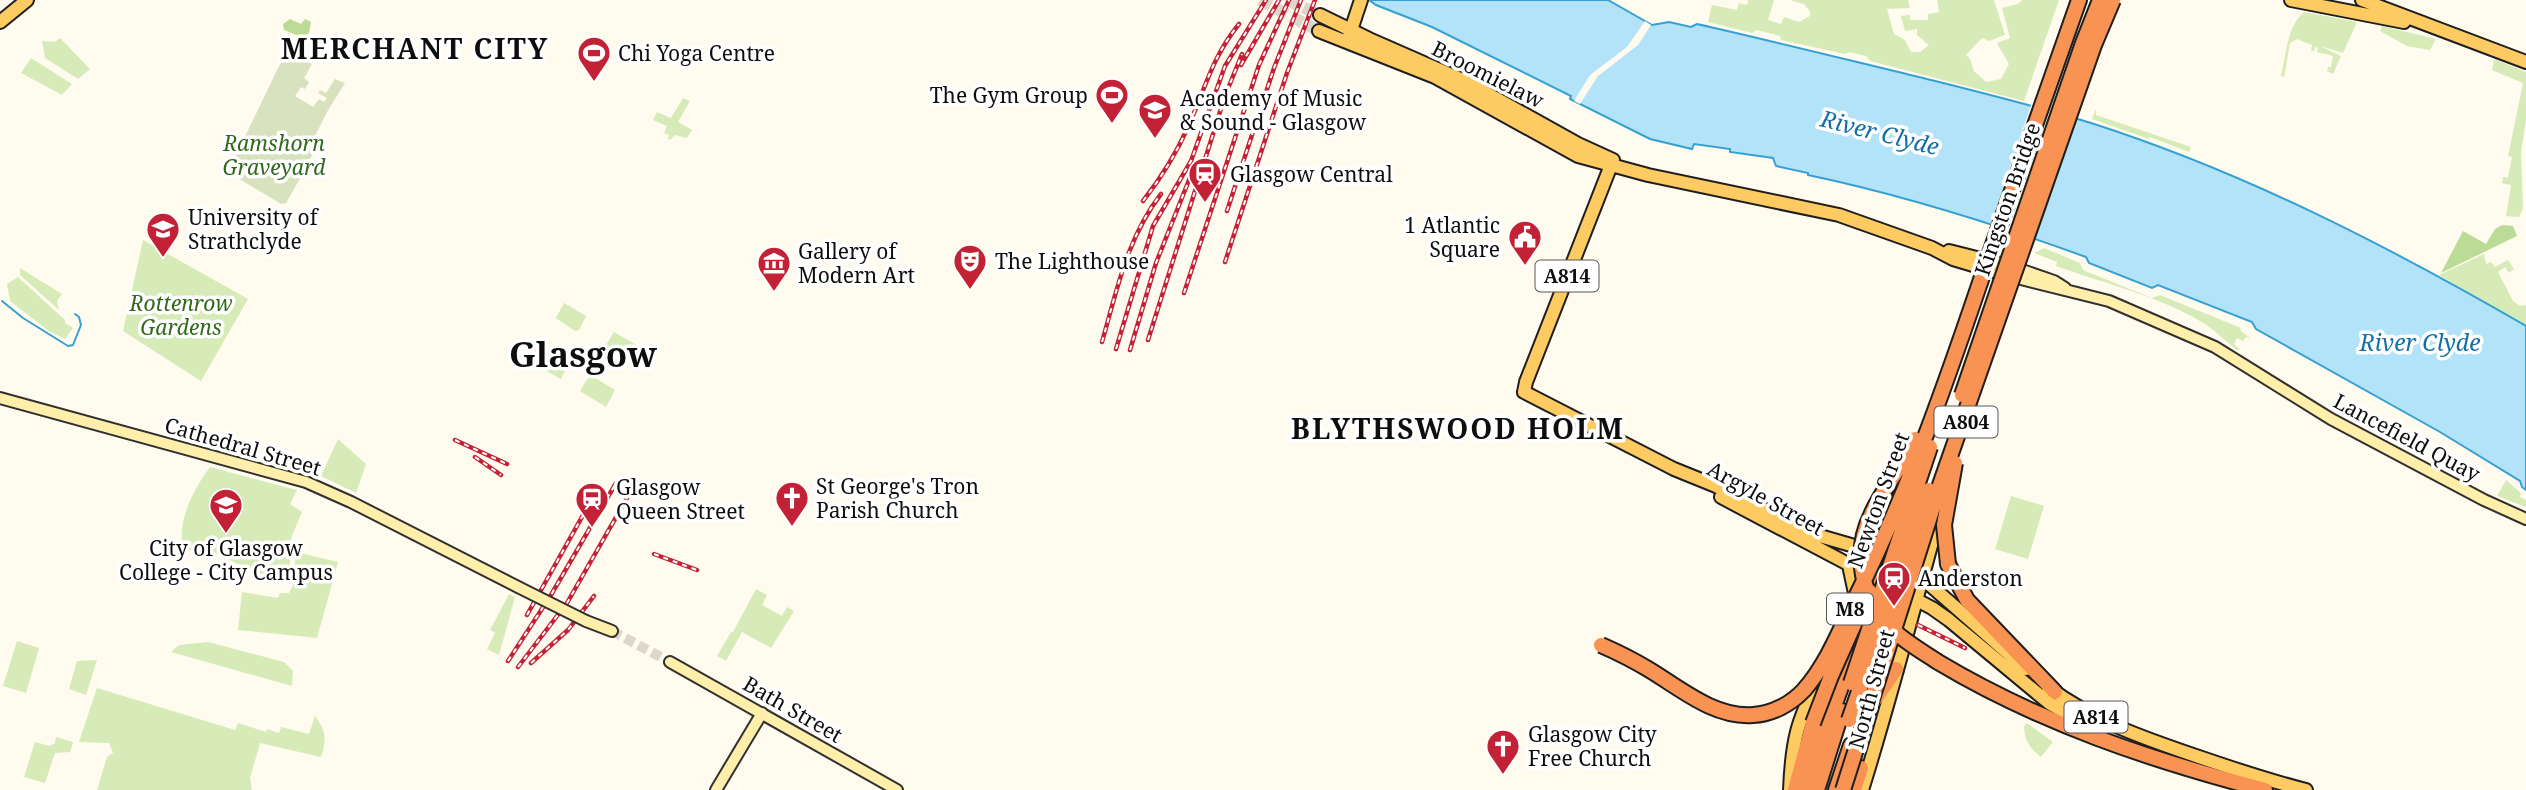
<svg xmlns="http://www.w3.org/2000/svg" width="2526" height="790" viewBox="0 0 2526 790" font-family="'Noto Serif',serif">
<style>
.green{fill:#d6ebb7}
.forest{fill:#bbdc96}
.cemetery{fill:#d9e2bf}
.water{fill:#b2e3f8;stroke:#37a0d2;stroke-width:2}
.pier{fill:#fffbef}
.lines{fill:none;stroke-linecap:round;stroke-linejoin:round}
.stream{stroke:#37a0d2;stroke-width:2}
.secondary-tunnel{stroke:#dbd7cd;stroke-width:10;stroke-dasharray:10 5;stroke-linecap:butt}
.primary-tunnel{stroke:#dbd7cd;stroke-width:12;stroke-dasharray:12 6;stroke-linecap:butt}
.secondary-casing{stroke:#303030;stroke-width:14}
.primary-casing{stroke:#1f1f1f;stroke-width:16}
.highway-casing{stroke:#1f1f1f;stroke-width:18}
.secondary{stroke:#ffefaa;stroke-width:10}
.primary{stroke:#fdcb62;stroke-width:12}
.highway{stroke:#f99354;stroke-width:14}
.rail-casing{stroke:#c32135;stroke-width:4.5}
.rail{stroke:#fff;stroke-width:2;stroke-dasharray:5;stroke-linecap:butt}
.secondary-bridge-casing{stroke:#303030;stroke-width:14;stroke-linecap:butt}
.highway-bridge-casing{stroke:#1f1f1f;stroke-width:18;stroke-linecap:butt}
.secondary-bridge{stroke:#ffefaa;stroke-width:10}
.highway-bridge{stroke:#f99354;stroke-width:14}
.labels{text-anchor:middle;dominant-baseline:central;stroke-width:7;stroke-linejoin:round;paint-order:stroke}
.shield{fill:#fff;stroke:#565656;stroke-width:2}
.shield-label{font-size:19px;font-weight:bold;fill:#0e0e0e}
.poi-label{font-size:21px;fill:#0e0e0e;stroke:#fff;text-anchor:start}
.street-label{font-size:21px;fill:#0e0e0e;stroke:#fff}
.park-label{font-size:21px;font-style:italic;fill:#32691c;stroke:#fff}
.water-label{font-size:23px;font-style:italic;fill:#1370a5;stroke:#fff}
.district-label{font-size:28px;font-weight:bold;letter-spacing:2px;fill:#0e0e0e;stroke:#fff}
.town-label{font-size:35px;font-weight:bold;fill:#0e0e0e;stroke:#fff}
</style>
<rect width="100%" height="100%" fill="#fffbef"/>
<path class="green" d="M1748,0H1774L1768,20L1781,24L1784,17L1799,22L1810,16V11L1804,4L1790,0H1908L1910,8L1887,9L1894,34L1905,40L1911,52H1920L1929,45L1917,35V29L1905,31L1901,16L1910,15V20H1928V14L1939,12L1937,0H1994L2005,35L1989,41L1982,38L1966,55L1970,59L1974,71L1986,82L2001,79L2009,64L1997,43L2010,38L2002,8L2018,4L2022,0H2059L2024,101L1870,61L1866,56L1849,52L1845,54L1781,40L1780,36L1757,30L1752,33L1708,22L1712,5L1737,10L1739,3L1747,5Z
M2304,12L2357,22L2343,53L2320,46L2341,56L2333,74L2327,71L2328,67H2331L2333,56L2317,52L2318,48L2315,47L2314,51H2311L2312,45L2297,39L2290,43L2284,77L2281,76C2286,55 2287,26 2304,12Z
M2382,26L2436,39L2430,50L2407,46L2380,31Z
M60,38L90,69L78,79L45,58L42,41L55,42Z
M31,58L72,84L62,95L21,73Z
M2494,59L2526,72V120L2521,152L2523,208L2519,217L2506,216L2511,185L2502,183L2503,177L2508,178L2512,157L2508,156L2523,83L2492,70Z
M683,98L690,101L678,122L692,130L687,138L675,135L670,140L668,139L669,135L664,133L667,126L653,120L657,112L671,118Z
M2096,109V115L2191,147L2189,152L2150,137L2149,139L2092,119Z
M143,240L248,299L201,381L123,331Z
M2044,248L2080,263L2083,270L2152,298L2160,295L2241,328L2240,330L2251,339L2246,337L2243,341L2237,338L2234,344L2240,349L2237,350C2227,343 2218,333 2208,326C2164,297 2105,284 2056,266L2057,262L2034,253Z
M2484,254L2486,264L2491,262L2495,267L2508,260L2514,269L2509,273L2505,267L2498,272L2513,301L2520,306L2526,305V326L2439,275Z
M20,268L62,294L57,301L59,310L20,275Z
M18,277L65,320V323L73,328L65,339L49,331L10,301L7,284Z
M564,303L586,316L579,330L575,331L556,318Z
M614,332L640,347L630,363L604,348Z
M540,345L569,362L561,379L530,362L536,347Z
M590,375L615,390L606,407L580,391Z
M338,439L366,464L356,493L321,476Z
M210,467L297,490L290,504L302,512L291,538L289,551L292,552L286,581L254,572L207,549L205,555L190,550L186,552C172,528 195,487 210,467Z
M2506,480L2521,493L2520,497L2526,500V507L2497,496Z
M2011,496L2044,506L2028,559L1995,549Z
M296,552L338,562L317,638L238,630L242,592L278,598L280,593H289L293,585Z
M756,589L767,595L762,605L782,616L787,607L794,611L771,648L742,632L726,661L717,656L731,632H733Z
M509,594L515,597L499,655L487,649L495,633L490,630Z
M17,641L39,648L26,693L3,686Z
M208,642L284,662L293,671L292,686L171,652L179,645Z
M97,660L86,695L69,689L77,661Z
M97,688L235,730L238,723L266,732L267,729L279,733L281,727L309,734L315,716C326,731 327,739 321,757L260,743L250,778L252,790H97L107,757L113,753L109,743L79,742Z
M2027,723L2053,742L2041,757C2030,748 2025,742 2024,727Z
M56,737L73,742L70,752L55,753L45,783L24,777L35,742L50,746L55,743Z"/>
<path class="forest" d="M290,19L301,24L305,19L311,22L309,33L304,38L284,30L283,24Z
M2502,225L2513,226L2517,236L2441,273L2463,231L2486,244L2495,229Z"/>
<path class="cemetery" d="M290,51L312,64L304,78L309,82L305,89L301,87L295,96L313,107L319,99L324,102L327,98L318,93L320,90L326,93L335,79L345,83L327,112L314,138L320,141L310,159H305L310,161L286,203L281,204L228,172L279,66Z"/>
<path class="water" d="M1369,0H1608L1652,25L1669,22L1691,27L1697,24C1772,41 1848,60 1923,78C1979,92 2036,106 2091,123C2244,172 2388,246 2526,326V490L2522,487L2520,481L2440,432L2256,329L2252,322L2158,285L2152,288L2089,263L2086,257C1995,224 1903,195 1808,175V173L1776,166L1773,158L1730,152V149L1694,144L1692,149L1650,139L1570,99L1571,96L1432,27L1376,5Z"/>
<path class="pier" d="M1645,21L1651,25L1638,45L1598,76L1580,104L1574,101L1590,75L1627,47Z
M2032,102L2075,115L2031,241L1990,226Z"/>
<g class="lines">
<path class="stream" d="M2,301L23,318L68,346L73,345L81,325L79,317L75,314"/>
<path class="secondary-tunnel" d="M612,631L670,662"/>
<path class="primary-tunnel" d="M1260,0L1319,31
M1287,0L1320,15"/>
<defs>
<path id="secondary" d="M2016,268L2054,281L2065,288
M2013,277L2109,301L2215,347L2331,419L2484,500L2526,519
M0,398L306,482L351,502L518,587
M586,621L612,631
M670,662L897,790
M716,790L762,713"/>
<path id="primary" d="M2291,0L2404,22
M2362,0L2526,62
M1320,15L1369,39L1465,81L1578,144L1613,160
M0,22L27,0
M1319,31L1435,77L1578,156L1648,175L1839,215L1932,248L1953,259L2010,276
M1349,36L1361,0
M1613,160L1526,382L1524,392L1674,469L1716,486L1771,513L1806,532L1882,554L1922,578L2026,669
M1949,251L2016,268
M1721,497L1869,575
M1849,565L1856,598
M1898,590L1932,608L1949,620L2049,703L2099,732
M2048,687C2093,721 2146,739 2199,757C2234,769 2270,781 2306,790
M1790,790C1792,741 1797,720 1820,677
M1862,790C1891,697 1915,603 1941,509"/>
<path id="highway" d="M1989,256L2079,0
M1948,564L1967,600L2055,692
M1938,662C2040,723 2150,760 2265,790
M1873,702L1896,669
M1795,790L1813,723
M1807,790L1811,770L1846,673L1873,577
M1817,790L1842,711
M1836,790L1851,745
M1854,790L1861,768"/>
</defs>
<use href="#secondary" class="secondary-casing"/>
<use href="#primary" class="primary-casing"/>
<use href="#highway" class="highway-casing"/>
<use href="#secondary" class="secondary"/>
<use href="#primary" class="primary"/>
<use href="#highway" class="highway"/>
<defs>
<path id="rail" d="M1241,65L1279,0
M1143,201C1161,178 1176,154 1188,127C1206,87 1211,59 1239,24
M1227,211L1274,68L1301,0
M1225,262L1287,73L1315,0
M1184,293L1259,65L1289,0
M1148,340L1225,96L1242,54
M1102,342C1117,290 1127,238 1161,194
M1116,349L1153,226L1191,161L1225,66L1266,0
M1130,350L1156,263L1191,175
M455,440L507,464
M475,457L501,475
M654,554L697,570
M527,615L596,492
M1918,625L1965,648
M508,661L551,595L616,483
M531,663L568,630L594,596
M518,667L567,603L631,491"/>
</defs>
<use href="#rail" class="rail-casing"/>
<use href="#rail" class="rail"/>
<defs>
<path id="secondary-bridge" d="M518,587L586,621"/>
<path id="highway-bridge" d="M1962,395L2083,43L2100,0
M1915,439C1903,465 1884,487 1872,513C1852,553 1861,601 1894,631C1907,643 1923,652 1938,662
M1948,564L1944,525L1955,463
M1601,645C1617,652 1633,660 1648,669C1680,688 1714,718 1753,715C1772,714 1791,704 1804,690C1827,664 1841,628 1856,597C1910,488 1950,372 1989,256
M1851,683L1930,447
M1849,720L1929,490
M1813,723L1831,676L1869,591
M1843,790L1940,485L2094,45L2113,0"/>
</defs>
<use href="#secondary-bridge" class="secondary-bridge-casing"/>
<use href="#highway-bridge" class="highway-bridge-casing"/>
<use href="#secondary-bridge" class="secondary-bridge"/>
<use href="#highway-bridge" class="highway-bridge"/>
</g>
<defs>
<symbol id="stadium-pin" viewBox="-11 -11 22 30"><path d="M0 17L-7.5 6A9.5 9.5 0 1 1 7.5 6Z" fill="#c32135" stroke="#fff"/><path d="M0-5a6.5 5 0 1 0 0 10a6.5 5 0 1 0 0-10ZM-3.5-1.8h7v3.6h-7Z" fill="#fff"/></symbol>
<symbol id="university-pin" viewBox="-11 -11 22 30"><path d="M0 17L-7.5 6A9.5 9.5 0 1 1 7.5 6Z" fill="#c32135" stroke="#fff"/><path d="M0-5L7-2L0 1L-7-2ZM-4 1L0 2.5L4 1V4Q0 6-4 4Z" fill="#fff"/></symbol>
<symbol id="station-pin" viewBox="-11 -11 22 30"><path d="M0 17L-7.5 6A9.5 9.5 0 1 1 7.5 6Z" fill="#c32135" stroke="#fff"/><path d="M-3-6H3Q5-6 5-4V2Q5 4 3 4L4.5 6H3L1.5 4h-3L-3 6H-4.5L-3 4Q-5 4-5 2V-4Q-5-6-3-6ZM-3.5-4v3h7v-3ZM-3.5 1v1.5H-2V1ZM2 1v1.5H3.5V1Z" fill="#fff"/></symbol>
<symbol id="civic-pin" viewBox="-11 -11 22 30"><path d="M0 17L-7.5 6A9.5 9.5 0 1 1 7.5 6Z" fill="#c32135" stroke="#fff"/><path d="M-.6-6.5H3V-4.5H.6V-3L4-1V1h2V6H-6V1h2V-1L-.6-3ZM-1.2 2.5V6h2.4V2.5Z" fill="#fff"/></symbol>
<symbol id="theatre-pin" viewBox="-11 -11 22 30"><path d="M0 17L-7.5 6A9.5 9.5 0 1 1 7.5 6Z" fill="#c32135" stroke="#fff"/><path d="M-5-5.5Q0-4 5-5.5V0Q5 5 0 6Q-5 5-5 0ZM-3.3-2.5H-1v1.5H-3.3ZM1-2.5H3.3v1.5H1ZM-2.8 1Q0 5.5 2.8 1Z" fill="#fff"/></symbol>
<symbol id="museum-pin" viewBox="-11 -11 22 30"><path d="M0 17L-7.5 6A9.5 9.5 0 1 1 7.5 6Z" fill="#c32135" stroke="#fff"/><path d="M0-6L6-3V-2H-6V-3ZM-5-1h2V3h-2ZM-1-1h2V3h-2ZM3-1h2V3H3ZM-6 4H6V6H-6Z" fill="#fff"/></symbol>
<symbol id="church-pin" viewBox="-11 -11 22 30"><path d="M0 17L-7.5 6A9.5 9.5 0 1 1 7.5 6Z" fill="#c32135" stroke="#fff"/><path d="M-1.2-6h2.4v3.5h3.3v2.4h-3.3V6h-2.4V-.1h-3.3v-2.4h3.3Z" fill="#fff"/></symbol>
</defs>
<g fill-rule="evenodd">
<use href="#stadium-pin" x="575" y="34" width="38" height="52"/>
<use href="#stadium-pin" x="1093" y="76" width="38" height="52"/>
<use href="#university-pin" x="1136" y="91" width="38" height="52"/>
<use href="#station-pin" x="1186" y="155" width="38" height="52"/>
<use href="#university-pin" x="144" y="210" width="38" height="52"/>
<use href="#civic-pin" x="1506" y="218" width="38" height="52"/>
<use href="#theatre-pin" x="951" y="242" width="38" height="52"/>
<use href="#museum-pin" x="755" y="244" width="38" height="52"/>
<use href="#church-pin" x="773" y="479" width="38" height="52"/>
<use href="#station-pin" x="573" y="480" width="38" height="52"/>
<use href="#university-pin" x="207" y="486" width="38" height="52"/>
<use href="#station-pin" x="1875" y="559" width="38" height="52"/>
<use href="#church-pin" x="1484" y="727" width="38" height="52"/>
</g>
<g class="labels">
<g class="shield">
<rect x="1535.5" y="260.5" width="63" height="31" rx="5"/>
<rect x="1934.5" y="406.5" width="63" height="31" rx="5"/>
<rect x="1827" y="593.5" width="46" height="31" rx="5"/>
<rect x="2064.5" y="701.5" width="63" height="31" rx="5"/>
</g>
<g class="shield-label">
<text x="1567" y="276">A814</text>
<text x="1966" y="422">A804</text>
<text x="1850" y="609">M8</text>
<text x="2096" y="717">A814</text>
</g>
<g class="poi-label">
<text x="618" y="53">Chi Yoga Centre</text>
<text x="1088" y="95" text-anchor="end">The Gym Group</text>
<text x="1180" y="98">Academy of Music<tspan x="1180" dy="24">&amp; Sound - Glasgow</tspan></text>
<text x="1230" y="174">Glasgow Central</text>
<text x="188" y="217">University of<tspan x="188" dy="24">Strathclyde</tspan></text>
<text x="1500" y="225" text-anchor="end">1 Atlantic<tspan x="1500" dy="24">Square</tspan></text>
<text x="798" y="251">Gallery of<tspan x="798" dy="24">Modern Art</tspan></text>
<text x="995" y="261">The Lighthouse</text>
<text x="816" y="486">St George's Tron<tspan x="816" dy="24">Parish Church</tspan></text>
<text x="616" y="487">Glasgow<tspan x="616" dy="24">Queen Street</tspan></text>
<text x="226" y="548" text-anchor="middle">City of Glasgow<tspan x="226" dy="24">College - City Campus</tspan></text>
<text x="1918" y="578">Anderston</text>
<text x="1528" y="734">Glasgow City<tspan x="1528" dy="24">Free Church</tspan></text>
</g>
<g class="street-label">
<text transform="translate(1488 74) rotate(27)">Broomielaw</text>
<text transform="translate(2007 199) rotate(-71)">Kingston Bridge</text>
<text transform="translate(2407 437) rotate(28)">Lancefield Quay</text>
<text transform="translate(243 446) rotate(16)">Cathedral Street</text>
<text transform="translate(1766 498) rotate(29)">Argyle Street</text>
<text transform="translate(1878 500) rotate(-70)">Newton Street</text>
<text transform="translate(1871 689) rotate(-75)">North Street</text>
<text transform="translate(793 709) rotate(30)">Bath Street</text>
</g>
<g class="park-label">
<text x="274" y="143">Ramshorn<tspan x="274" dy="24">Graveyard</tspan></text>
<text x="181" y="303">Rottenrow<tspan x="181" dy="24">Gardens</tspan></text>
</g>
<g class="water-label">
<text transform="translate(1880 132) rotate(14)">River Clyde</text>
<text x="2420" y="342">River Clyde</text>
</g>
<g class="district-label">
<text x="415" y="48">MERCHANT CITY</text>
<text x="1458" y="428">BLYTHSWOOD HOLM</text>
</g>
<g class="town-label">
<text x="583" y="353">Glasgow</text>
</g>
</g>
</svg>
